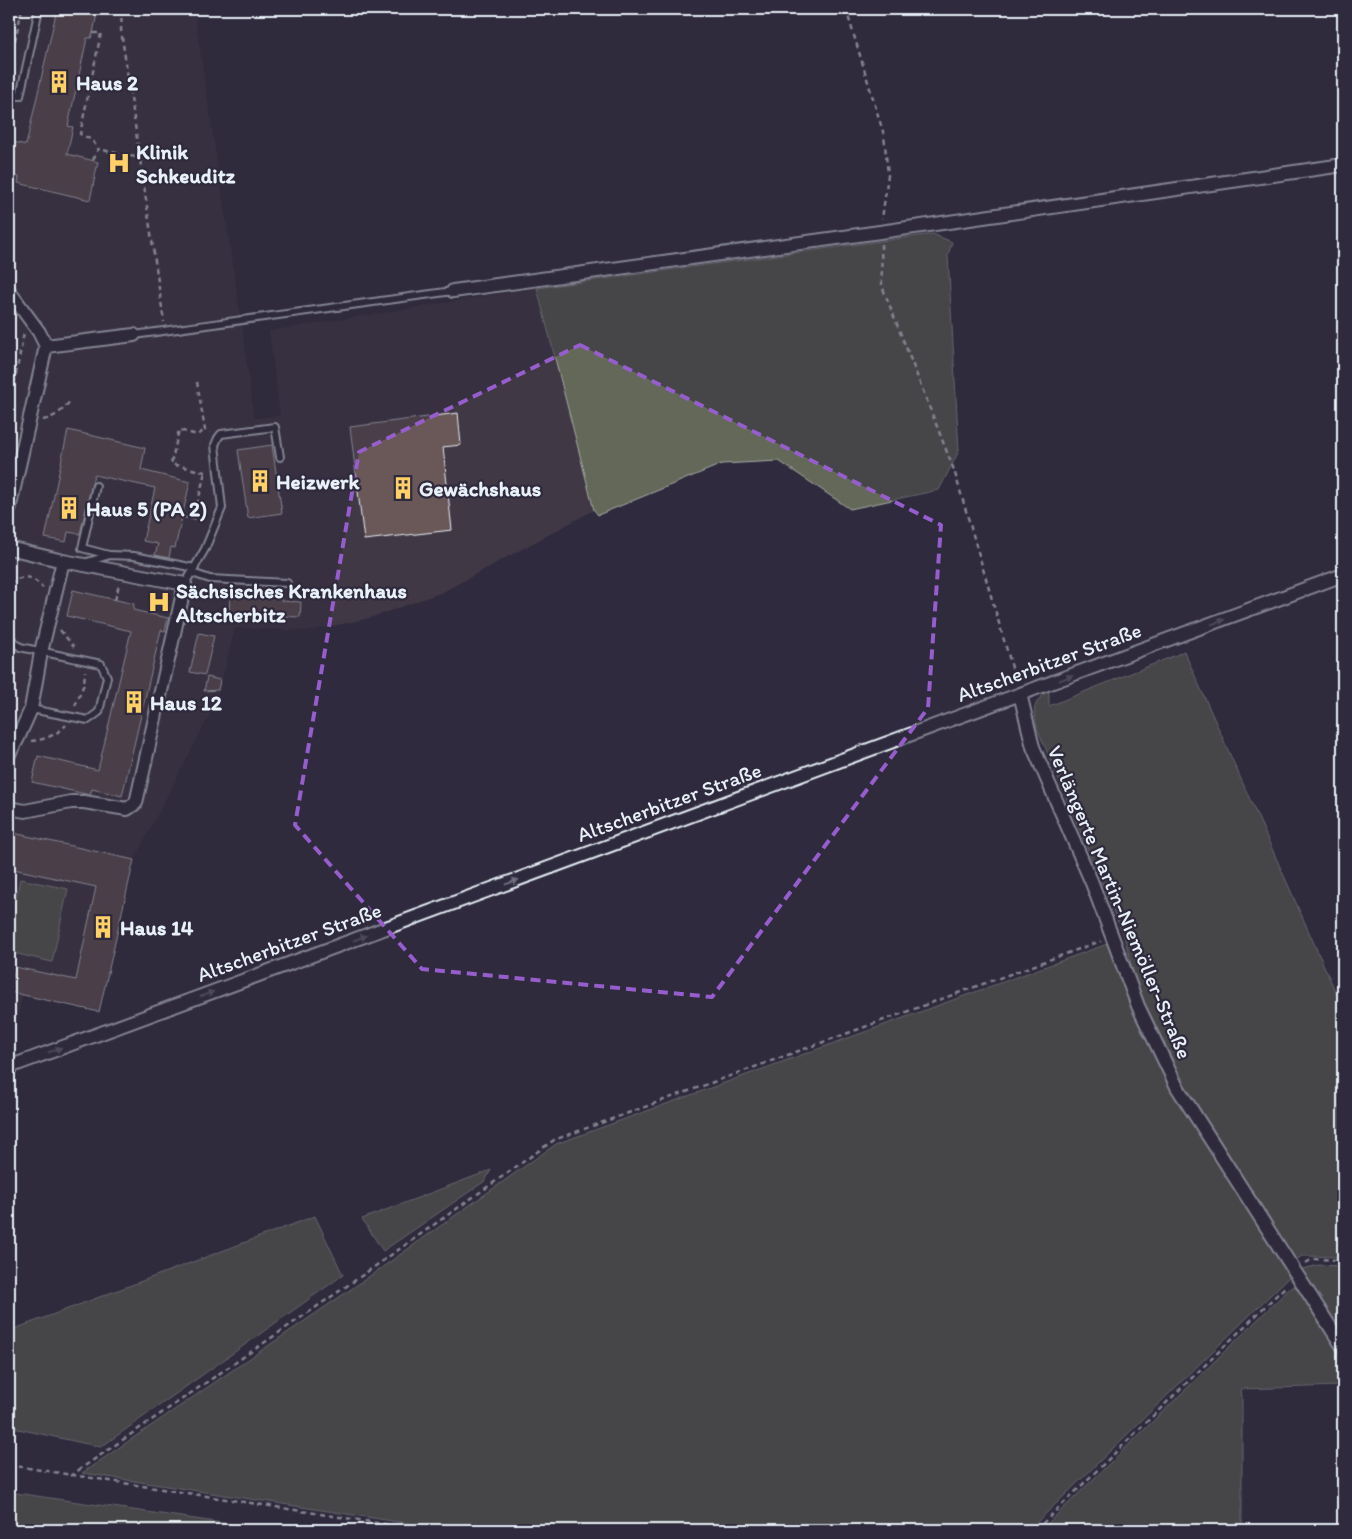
<svg xmlns="http://www.w3.org/2000/svg" width="1352" height="1539" viewBox="0 0 1352 1539" font-family="Itim,sans-serif">
<style>
.built{fill:#413845}
.green{fill:#636759;stroke:#a6aca8}
.building{fill:#6b5859;stroke:#e8f1f8}
.lines{fill:none;stroke-linecap:round;stroke-linejoin:round}
.lane-casing{stroke:#e8f1f8;stroke-width:10}
.street-casing{stroke:#e8f1f8;stroke-width:16}
.path{stroke:#e8f1f8;stroke-width:2.5;stroke-dasharray:5 4;stroke-linecap:butt}
.lane{stroke:#2f2a3d;stroke-width:6}
.street{stroke:#2f2a3d;stroke-width:12}
.oneway{fill:#70707e}
.marked{fill:none;stroke:#965dcd;stroke-width:4;stroke-dasharray:10 6;stroke-linejoin:round}
.labels{text-anchor:middle;dominant-baseline:central;stroke-width:4.5;stroke-linejoin:round;paint-order:stroke}
.poi-label{font-size:21px;font-weight:bold;fill:#e8f1f8;stroke:#2f2a3d;text-anchor:start}
.street-label{font-size:21px;fill:#e8f1f8;stroke:#2f2a3d}
</style>
<rect width="100%" height="100%" fill="#2f2a3d"/>
<filter id="ink" filterUnits="userSpaceOnUse"><feTurbulence type="fractalNoise" baseFrequency=".02" numOctaves="2"/><feDisplacementMap in="SourceGraphic" scale="10" xChannelSelector="R" yChannelSelector="G"/><feConvolveMatrix kernelMatrix="1 2 1 2 8 2 1 2 1" color-interpolation-filters="sRGB"/></filter>
<g filter="url(#ink)">
<path class="built" d="M9,9H194L243,332L254,418L280,416L269,331L537,288L594,510L443,592L370,618L310,631L235,628L217,701L134,860L99,1012L23,995L14,1032L9,1034Z"/>
<path class="green" d="M933,234L952,242L948,255L959,451L939,490L850,509L779,461L722,464L598,515L594,510L537,288Z
M1184,651L1337,995L1343,1001V1257L1302,1256L1296,1260L1187,1088L1137,988L1124,936L1037,728C1033,708 1032,703 1049,690V706L1176,655Z
M20,879L68,889L52,962L9,952V930Z
M1110,943L1133,1007L1290,1271L1289,1277L1029,1530H450L82,1473L360,1283L556,1144Z
M491,1170L485,1181L383,1251L362,1219Z
M315,1216L343,1275L101,1447L9,1427V1331Z
M1319,1265L1343,1266V1334L1302,1269Z
M1298,1285L1343,1357V1386L1241,1389L1242,1396V1530H1041L1289,1289Z
M9,1492L271,1530H9Z"/>
<path class="building" d="M57,9H98L93,33L91,38H87L68,126L73,127L67,154L98,162L90,200L18,183L19,177L9,175V141L26,145Z
M458,413L461,445L443,447L452,530L364,540L350,427Z
M68,430L145,448L141,470L190,482L175,548L171,547L169,558L155,555L158,544L143,541L155,488L94,475L80,534L68,532L66,542L45,538Z
M272,445L282,513L248,518L238,450Z
M73,590L134,604L133,610L168,618L165,631L161,630L122,796L92,789L90,795L32,782L38,756L98,770L131,631L67,616Z
M230,594L281,597V601L301,602L300,617L229,614Z
M199,633L214,636L205,675L190,672Z
M207,677L220,680L218,690L204,691Z
M9,832L134,860L99,1012L10,992L15,967L76,980L96,887L9,868Z"/>
<g class="lines">
<defs>
<path id="lane" d="M9,94L20,96L39,9
M134,335L453,291
M96,486L82,548L109,555
M84,563L110,555L134,556L195,568
M192,573L210,579L287,583
M185,584L205,549L222,508L215,445L218,438L221,434L275,427L280,457
M9,637L20,647L101,664L107,677L99,712L88,720L31,709"/>
<path id="street" d="M9,291L39,332L46,346L9,510
M453,291L880,232L1343,165
M46,346L134,335
M9,548L63,561L185,584L136,803L127,809L84,802H71L25,811L9,808
M1020,694L1033,747L1092,883L1138,1006L1177,1087L1343,1347
M9,754L18,738L31,709L41,652L63,561
M9,1067L1343,575"/>
</defs>
<use href="#lane" class="lane-casing"/>
<use href="#street" class="street-casing"/>
<path class="path" d="M122,9L121,30L164,322
M846,9L884,135L888,175L882,219
M93,33H101L80,134L92,140L98,149
M9,67L22,9
M93,160L98,149L140,158
M881,244L882,286L954,470L1016,681
M197,382L205,430L210,433
M9,410L24,333
M43,420C56,417 63,410 71,400
M205,472L171,464L179,430L197,435L205,430
M182,517L194,519L205,472
M9,583C25,575 30,574 43,588
M115,600L119,585
M60,630L74,647
M75,706L84,684L85,671
M31,741C44,740 57,735 66,725
M1306,1263L1312,1259L1343,1260
M9,1465L422,1530
M70,1476L357,1279L554,1140L1101,941
M1036,1530L1287,1285"/>
<use href="#lane" class="lane"/>
<use href="#street" class="street"/>
</g>
<defs><path id="oneway-solid" d="M-6-.8H1V-3.2L6.5 0L1 3.2V.8H-6Z" transform="scale(1.25)"/></defs>
<g class="oneway">
<use href="#oneway-solid" transform="translate(1218 622) rotate(-20)"/>
<use href="#oneway-solid" transform="translate(1066 678) rotate(-20)"/>
<use href="#oneway-solid" transform="translate(512 882) rotate(-20)"/>
<use href="#oneway-solid" transform="translate(360 938) rotate(-20)"/>
<use href="#oneway-solid" transform="translate(207 994) rotate(-20)"/>
<use href="#oneway-solid" transform="translate(55 1050) rotate(-20)"/>
</g>
</g>
<path d="M0 0H1352V1539H0ZM580,345L941,525L928,708L712,997L422,969L295,825L359,452Z" fill="#2f2a3d" fill-opacity=".55" fill-rule="evenodd"/>
<path class="marked" d="M580,345L941,525L928,708L712,997L422,969L295,825L359,452Z"/>
<defs>
<symbol id="building-bare" viewBox="-9 -9 18 18"><path d="M-4-6H4V6H1V3H-1V6H-4ZM-2.5-4.3h1.7v1.8h-1.7ZM.8-4.3h1.7v1.8H.8ZM-2.5-1h1.7V.8h-1.7ZM.8-1h1.7V.8H.8Z" fill="#ffd166" stroke="#2f2a3d" stroke-width="2.5" paint-order="stroke"/></symbol>
<symbol id="hospital-bare" viewBox="-9 -9 18 18"><path d="M-5-5h3v3.5h4V-5h3V5h-3V1.5h-4V5h-3Z" fill="#ffd166" stroke="#2f2a3d" stroke-width="2.5" paint-order="stroke"/></symbol>
</defs>
<g fill-rule="evenodd">
<use href="#building-bare" x="43" y="66" width="32" height="32"/>
<use href="#hospital-bare" x="103" y="147" width="32" height="32"/>
<use href="#building-bare" x="244" y="465" width="32" height="32"/>
<use href="#building-bare" x="387" y="472" width="32" height="32"/>
<use href="#building-bare" x="53" y="492" width="32" height="32"/>
<use href="#hospital-bare" x="143" y="586" width="32" height="32"/>
<use href="#building-bare" x="118" y="686" width="32" height="32"/>
<use href="#building-bare" x="87" y="911" width="32" height="32"/>
</g>
<g class="labels">
<g class="poi-label">
<text x="76" y="82">Haus 2</text>
<text x="136" y="151">Klinik<tspan x="136" dy="24">Schkeuditz</tspan></text>
<text x="276" y="481">Heizwerk</text>
<text x="419" y="488">Gewächshaus</text>
<text x="86" y="508">Haus 5 (PA 2)</text>
<text x="176" y="590">Sächsisches Krankenhaus<tspan x="176" dy="24">Altscherbitz</tspan></text>
<text x="150" y="702">Haus 12</text>
<text x="120" y="927">Haus 14</text>
</g>
<g class="street-label">
<text transform="translate(1049 662) rotate(-20)">Altscherbitzer Straße</text>
<text transform="translate(669 802) rotate(-20)">Altscherbitzer Straße</text>
<text transform="translate(1120 902) rotate(67)">Verlängerte Martin-Niemöller-Straße</text>
<text transform="translate(289 942) rotate(-20)">Altscherbitzer Straße</text>
</g>
</g>
<rect width="1352" height="1539" fill="none" stroke="#2f2a3d" stroke-width="30"/>
<rect x="15" y="15" width="1322" height="1509" fill="none" stroke="#e8f1f8" stroke-width="2" filter="url(#ink)"/>
</svg>
